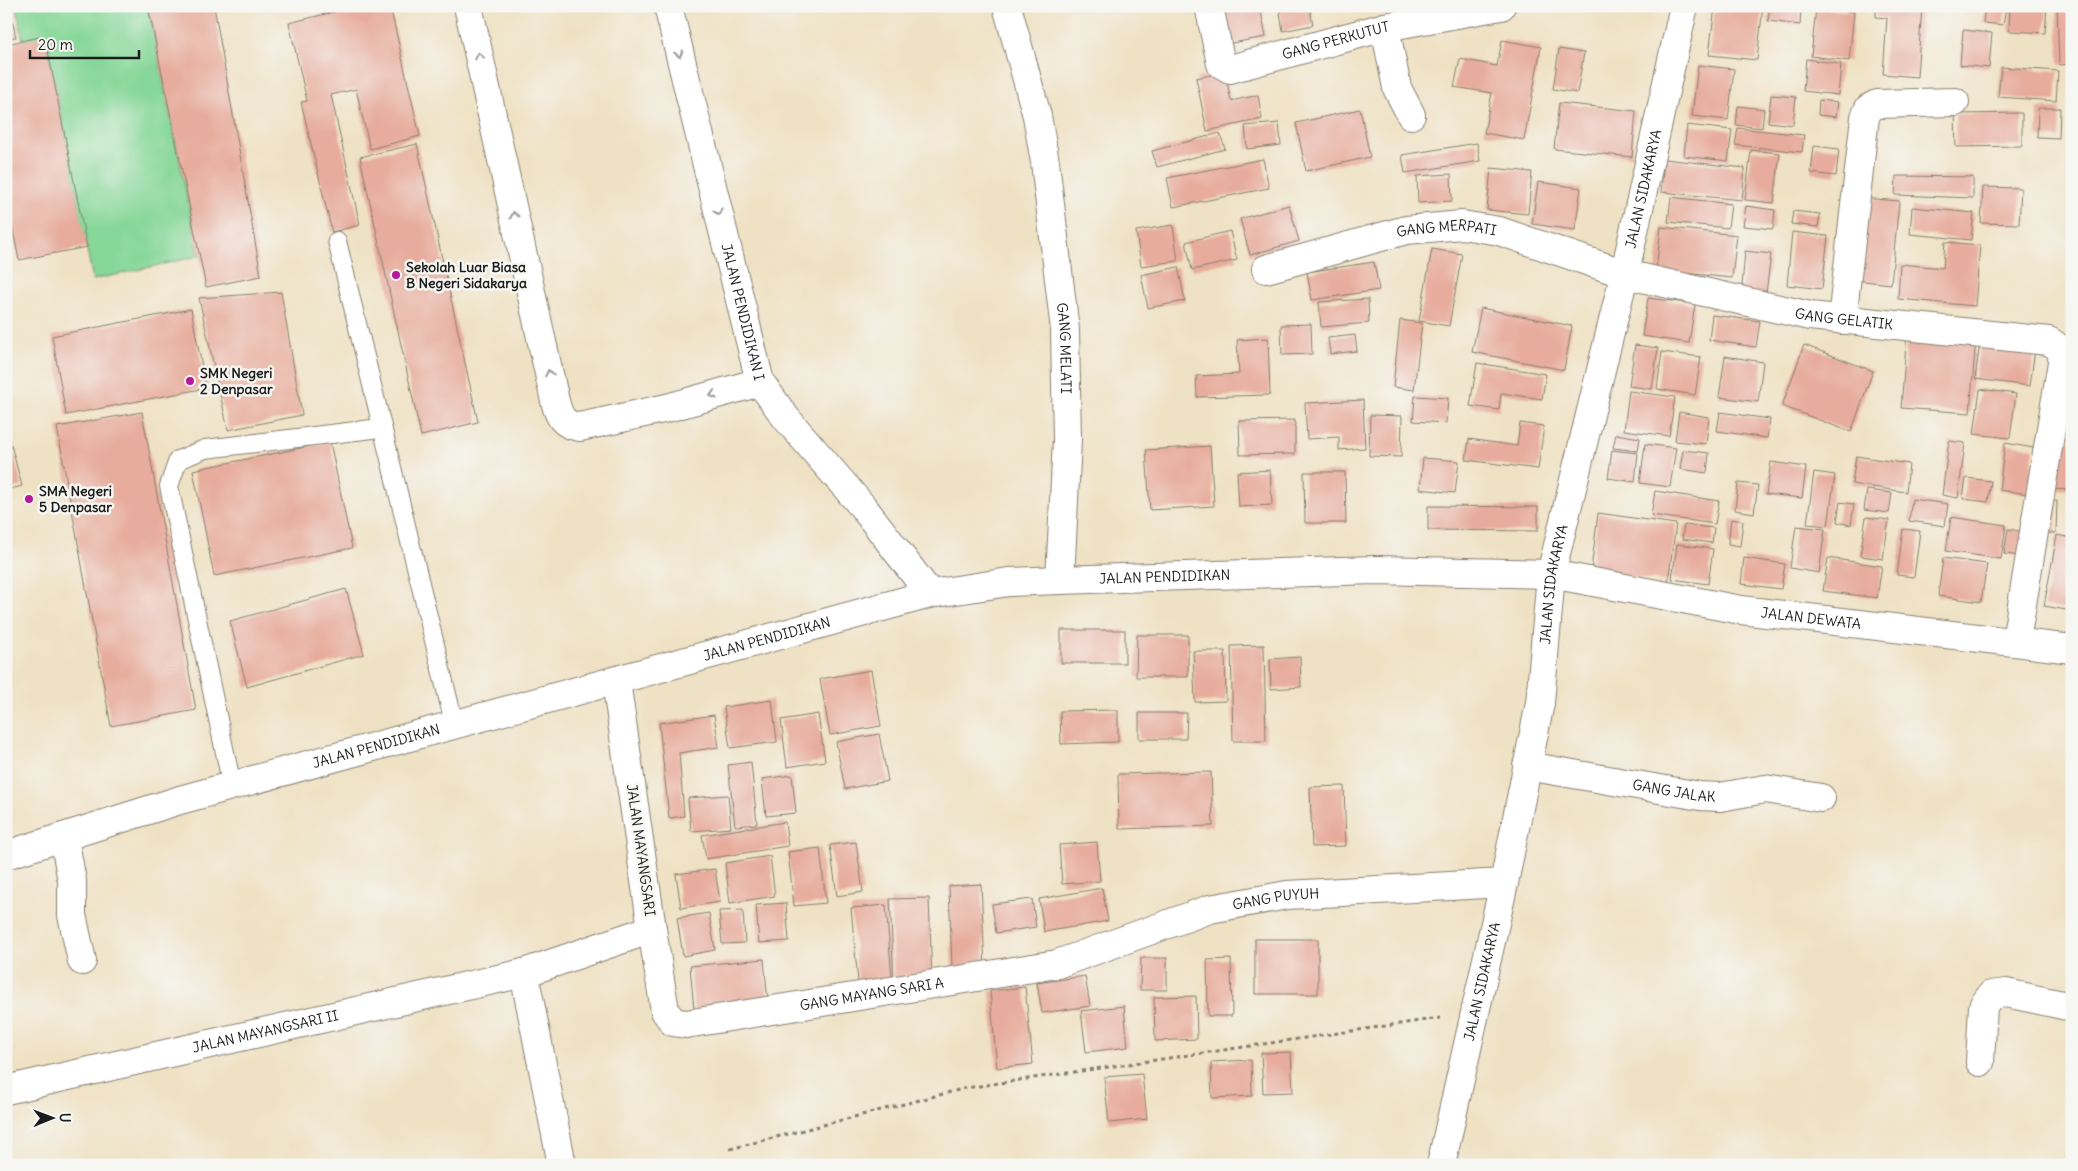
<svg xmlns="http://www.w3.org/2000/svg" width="2078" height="1171" viewBox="0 0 2078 1171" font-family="Delius,sans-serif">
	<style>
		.green { fill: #86d798; stroke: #517a5a }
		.building { fill: #e7ac9c }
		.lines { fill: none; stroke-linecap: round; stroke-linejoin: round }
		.service-casing { stroke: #867e70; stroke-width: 20 }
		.minor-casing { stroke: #867e70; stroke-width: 30 }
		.tertiary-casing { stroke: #867e70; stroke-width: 30 }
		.path { stroke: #867e70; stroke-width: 3; stroke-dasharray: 4 4; stroke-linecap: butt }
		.service { stroke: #fff; stroke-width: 18 }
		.minor { stroke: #fff; stroke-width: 28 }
		.tertiary { stroke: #fff; stroke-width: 28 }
		.oneway { stroke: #999 }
		.poi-dot { fill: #b5179e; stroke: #f6f6f2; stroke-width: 2 }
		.labels { text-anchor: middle; stroke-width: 5; stroke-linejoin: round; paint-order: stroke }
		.street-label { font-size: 14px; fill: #1c1c1c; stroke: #f6f6f2 }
		.poi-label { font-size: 14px; font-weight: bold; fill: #1c1c1c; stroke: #f6f6f2; text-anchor: start }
	</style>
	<rect width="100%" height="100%" fill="#f6f6f2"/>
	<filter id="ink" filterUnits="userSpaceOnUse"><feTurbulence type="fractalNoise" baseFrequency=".02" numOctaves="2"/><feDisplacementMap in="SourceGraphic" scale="10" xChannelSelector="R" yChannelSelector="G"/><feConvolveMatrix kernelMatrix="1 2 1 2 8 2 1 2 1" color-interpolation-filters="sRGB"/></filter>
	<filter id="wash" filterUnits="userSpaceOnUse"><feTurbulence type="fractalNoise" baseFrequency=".0096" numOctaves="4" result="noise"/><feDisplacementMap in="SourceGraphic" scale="20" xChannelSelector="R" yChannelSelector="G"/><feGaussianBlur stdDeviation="1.12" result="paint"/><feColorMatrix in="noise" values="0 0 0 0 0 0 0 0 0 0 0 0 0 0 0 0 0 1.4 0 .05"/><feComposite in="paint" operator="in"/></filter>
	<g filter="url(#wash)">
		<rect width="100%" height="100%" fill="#efe1c3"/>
		<polygon class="green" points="16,6 148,6 199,256 93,280 45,37 23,41"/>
		<g id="blocks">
			<g class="building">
				<polygon points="6,6 9,6 16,37 6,38"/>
				<polygon points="148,6 214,6 261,276 206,287"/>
				<polygon points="358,6 390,6 420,136 370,149 356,89 331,95 360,225 332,232 301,102 307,101 289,23"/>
				<polygon points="1219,6 1260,6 1266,37 1226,44"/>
				<polygon points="1279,6 1309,6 1313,25 1283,31"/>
				<polygon points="1715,6 1763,6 1757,60 1709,55"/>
				<polygon points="1770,6 1801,6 1800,25 1768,21"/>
				<polygon points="1876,6 1922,6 1917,77 1883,74 1887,18 1876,17"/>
				<polygon points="1985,6 2006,6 2003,25 1983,23"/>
				<polygon points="2010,6 2047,6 2045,33 2009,31"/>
				<polygon points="2057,6 2072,6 2072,64 2059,65"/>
				<polygon points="1816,8 1854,12 1849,61 1811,56"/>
				<polygon points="1963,30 1992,33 1989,68 1960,65"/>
				<polygon points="45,36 87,247 19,260 6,197 6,44"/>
				<polygon points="1502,40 1541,47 1524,140 1484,133 1492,93 1454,87 1460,59 1497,66"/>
				<polygon points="1559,49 1584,53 1577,93 1553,89"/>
				<polygon points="1806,59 1841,64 1838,95 1803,91"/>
				<polygon points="1698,65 1734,69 1728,120 1692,116"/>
				<polygon points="2001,67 2058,71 2056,101 1998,97"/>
				<polygon points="1225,72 1231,101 1258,95 1262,119 1207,131 1196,78"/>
				<polygon points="1771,95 1796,97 1793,125 1768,122"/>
				<polygon points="1819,100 1838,102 1836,117 1818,115"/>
				<polygon points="1559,103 1636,111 1632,157 1554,149"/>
				<polygon points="1738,106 1764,109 1762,128 1736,125"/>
				<polygon points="2038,108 2060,108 2059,138 2037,137"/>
				<polygon points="1360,109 1370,157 1306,171 1296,123"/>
				<polygon points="2022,113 2022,146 1956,147 1955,114"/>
				<polygon points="1279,123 1281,145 1247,149 1245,126"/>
				<polygon points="1687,125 1732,130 1728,161 1684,156"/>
				<polygon points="1738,128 1804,135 1802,152 1735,145"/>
				<polygon points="1220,133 1225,149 1157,167 1152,151"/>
				<polygon points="1477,143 1480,161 1405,173 1402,155"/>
				<polygon points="417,144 478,422 421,436 360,157"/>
				<polygon points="1814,146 1839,149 1836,176 1811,173"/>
				<polygon points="1751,150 1780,153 1774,203 1745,200"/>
				<polygon points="1263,159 1269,188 1173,207 1167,178"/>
				<polygon points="1664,159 1745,168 1742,200 1661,192"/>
				<polygon points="1491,168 1532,172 1528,214 1487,210"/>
				<polygon points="1451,174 1452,201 1418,203 1417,176"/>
				<polygon points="1896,176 1973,177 1973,198 1895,195"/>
				<polygon points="1538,182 1581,188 1575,230 1532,224"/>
				<polygon points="1983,187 2021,188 2019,224 1981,223"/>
				<polygon points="1671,197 1731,204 1728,228 1668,222"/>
				<polygon points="1862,198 1899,201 1891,284 1854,280"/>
				<polygon points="1289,205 1299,241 1250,255 1240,219"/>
				<polygon points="1746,206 1775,210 1773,229 1743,226"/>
				<polygon points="1912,207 1974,213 1971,240 1910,234"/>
				<polygon points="1793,211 1820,214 1818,227 1791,224"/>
				<polygon points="1173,225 1178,261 1141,266 1136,231"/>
				<polygon points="1661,227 1737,235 1732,278 1656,270"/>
				<polygon points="1230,231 1237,260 1192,270 1186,242"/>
				<polygon points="1792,232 1828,236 1822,289 1787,285"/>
				<polygon points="1945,242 1980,245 1975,306 1898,299 1900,264 1943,268"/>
				<polygon points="1432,249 1462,254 1449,326 1419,321"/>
				<polygon points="1745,251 1771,254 1765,301 1741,298"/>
				<polygon points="1374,262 1379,290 1312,300 1307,272"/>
				<polygon points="1178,267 1185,301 1148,308 1141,275"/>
				<polygon points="281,292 302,415 228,430 199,298"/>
				<polygon points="1648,298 1695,304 1689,343 1642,336"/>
				<polygon points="1368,299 1369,323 1321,327 1319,302"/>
				<polygon points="1481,308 1572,326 1564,370 1472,352"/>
				<polygon points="191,309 206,388 66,415 52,336"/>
				<polygon points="1712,315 1760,321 1756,347 1709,340"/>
				<polygon points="1400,320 1422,323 1414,390 1393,387"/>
				<polygon points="1311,324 1312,354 1282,355 1281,325"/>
				<polygon points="1907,332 1976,337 1970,413 1901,408"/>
				<polygon points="1355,335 1357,351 1330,354 1328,338"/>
				<polygon points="1268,338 1270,395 1197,397 1196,376 1239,374 1237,340"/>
				<polygon points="1980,342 2035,349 2030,386 1975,379"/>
				<polygon points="1635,345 1658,348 1652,389 1629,386"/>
				<polygon points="1804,345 1873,371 1851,432 1782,406"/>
				<polygon points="1662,352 1701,357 1695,395 1657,389"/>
				<polygon points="1725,356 1763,362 1758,402 1719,397"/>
				<polygon points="1477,363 1546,374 1542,399 1501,393 1499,410 1470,406"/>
				<polygon points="1980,389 2016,394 2010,438 1974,434"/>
				<polygon points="1629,391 1675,397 1669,436 1624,430"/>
				<polygon points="1415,396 1448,398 1446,423 1413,421"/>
				<polygon points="1363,400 1365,448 1339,450 1339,437 1307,439 1305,403"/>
				<polygon points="142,412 196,710 111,726 57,427"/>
				<polygon points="1679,412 1709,417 1706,444 1675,441"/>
				<polygon points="1720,412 1770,419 1767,438 1717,431"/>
				<polygon points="1370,415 1402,416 1401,457 1369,456"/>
				<polygon points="1295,420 1295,454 1240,455 1239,421"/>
				<polygon points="1520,423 1544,426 1538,469 1466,460 1469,439 1517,446"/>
				<polygon points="6,426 22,486 6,490"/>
				<polygon points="1616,434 1640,438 1638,451 1613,448"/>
				<polygon points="2052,440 2072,440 2072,490 2050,489"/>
				<polygon points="1949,441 1965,443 1958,498 1942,495"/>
				<polygon points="330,442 352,548 214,576 193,470"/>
				<polygon points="2005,443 2034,448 2028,494 1999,490"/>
				<polygon points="1645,444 1676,448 1670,487 1640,483"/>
				<polygon points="1210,446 1214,506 1150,510 1146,450"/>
				<polygon points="1612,450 1638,453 1635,482 1608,478"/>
				<polygon points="1683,450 1709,453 1707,473 1680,469"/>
				<polygon points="1856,456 1909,464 1906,492 1852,484"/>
				<polygon points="1423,458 1459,461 1455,493 1420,489"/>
				<polygon points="1771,462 1806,467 1802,498 1766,494"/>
				<polygon points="1270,470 1272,505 1239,507 1237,472"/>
				<polygon points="1304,472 1345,472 1346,523 1305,523"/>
				<polygon points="1814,472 1835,475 1828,526 1807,524"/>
				<polygon points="1966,478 1991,481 1988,502 1963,499"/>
				<polygon points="1738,483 1758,485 1754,513 1735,510"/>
				<polygon points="1867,490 1892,493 1889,513 1864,510"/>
				<polygon points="1655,491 1719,501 1715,524 1651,515"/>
				<polygon points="1912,499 1948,504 1945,526 1909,521"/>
				<polygon points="2042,501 2057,501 2056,533 2042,533"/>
				<polygon points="1840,502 1854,504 1851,525 1837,522"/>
				<polygon points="1428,506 1538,507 1538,531 1428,530"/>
				<polygon points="1598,513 1676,524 1668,582 1591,571"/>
				<polygon points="1866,517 1889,520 1883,559 1860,556"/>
				<polygon points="1951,517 2006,525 2001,559 1946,551"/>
				<polygon points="1731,519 1743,521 1740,546 1728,544"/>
				<polygon points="1684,525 1714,528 1712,543 1682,539"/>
				<polygon points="1796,526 1825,529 1819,573 1790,568"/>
				<polygon points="1903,529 1920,531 1914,577 1897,575"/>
				<polygon points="2008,529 2025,532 2021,556 2004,554"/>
				<polygon points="2057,535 2072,538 2072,611 2044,606"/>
				<polygon points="1677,544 1713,549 1708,584 1672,579"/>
				<polygon points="1744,558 1785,564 1781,589 1741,584"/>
				<polygon points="1828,558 1882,566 1877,598 1823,591"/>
				<polygon points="1943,558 1987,564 1981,602 1938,596"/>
				<polygon points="346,589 364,654 247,687 230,621"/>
				<rect x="1061" y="630" width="64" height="33"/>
				<polygon points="1137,635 1188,635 1188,677 1136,677"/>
				<polygon points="1264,645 1266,741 1233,741 1231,646"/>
				<polygon points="1193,651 1225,651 1226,701 1195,702"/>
				<polygon points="1300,657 1301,687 1271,689 1270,659"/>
				<polygon points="871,670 881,726 830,735 820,679"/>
				<polygon points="772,700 777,742 730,748 724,707"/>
				<polygon points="1118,710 1118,742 1061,744 1060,711"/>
				<polygon points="1139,713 1187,713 1186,739 1139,739"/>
				<polygon points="818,714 825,761 787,767 781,720"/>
				<polygon points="714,715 719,747 679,753 684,816 669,818 659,723"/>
				<polygon points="879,734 888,781 845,789 836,742"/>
				<polygon points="751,762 757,824 735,826 728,765"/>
				<polygon points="1211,772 1213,826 1119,829 1118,774"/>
				<polygon points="792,775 796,813 766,816 762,779"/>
				<polygon points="1344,786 1346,846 1312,847 1310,787"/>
				<polygon points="728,795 731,828 691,831 688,798"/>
				<polygon points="785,822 788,846 706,859 702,835"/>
				<polygon points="856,842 863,892 837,896 830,845"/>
				<polygon points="1097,842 1100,881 1062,884 1059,845"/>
				<polygon points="820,848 826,903 794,906 788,852"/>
				<polygon points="770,856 775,896 730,903 725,863"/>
				<polygon points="715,869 720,902 681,908 676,874"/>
				<polygon points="981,884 985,967 952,968 949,886"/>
				<polygon points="1102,888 1108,921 1044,932 1039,899"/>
				<polygon points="929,898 932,981 894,983 890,899"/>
				<polygon points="1032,899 1036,927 996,933 992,904"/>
				<polygon points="786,903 789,941 759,943 756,905"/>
				<polygon points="886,905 892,979 858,982 851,908"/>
				<polygon points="743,910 745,943 722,944 719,911"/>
				<polygon points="709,913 715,950 683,956 677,918"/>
				<rect x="1255" y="939" width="63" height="55"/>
				<polygon points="1141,958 1167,958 1167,990 1140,990"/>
				<polygon points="764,959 768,1003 694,1010 690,966"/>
				<polygon points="1231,959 1232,1016 1208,1016 1207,960"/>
				<polygon points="1085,976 1090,1006 1042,1013 1037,983"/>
				<polygon points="1025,987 1033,1064 997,1068 990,991"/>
				<polygon points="1196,996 1197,1039 1155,1041 1154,997"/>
				<polygon points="1124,1006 1128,1047 1086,1052 1081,1011"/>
				<polygon points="1291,1052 1293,1092 1263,1093 1261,1053"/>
				<polygon points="1251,1060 1252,1096 1212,1098 1211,1062"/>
				<polygon points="1142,1074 1147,1119 1109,1123 1104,1077"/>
			</g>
		</g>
	</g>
	<g filter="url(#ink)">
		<use href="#blocks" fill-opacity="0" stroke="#867e70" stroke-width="1"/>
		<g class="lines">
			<defs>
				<g id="service">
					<polyline points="337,241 454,723"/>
					<polyline points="232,786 169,486 178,460 205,449 381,428"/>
				</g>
				<g id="minor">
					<path d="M 468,6 L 555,401 C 559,417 563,425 580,427 L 667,408 L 760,382"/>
					<path id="s1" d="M 668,6 L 760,382 L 786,418 L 863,507 L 930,594"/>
					<path id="s2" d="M 1007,6 L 1037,116 L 1045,162 L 1065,330 L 1067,440 L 1060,580"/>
					<path id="s3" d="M 1209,6 L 1221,64 L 1230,69 L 1385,27 L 1501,6"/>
					<polyline points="1385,27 1397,88 1411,115"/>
					<path id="s4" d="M 1266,269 L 1406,230 L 1462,225 L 1499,231 L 1625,274 L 1810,316 L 2049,341 C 2059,347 2063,350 2062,362 L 2016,641"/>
					<polyline points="1842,320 1865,117 1869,108 1877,104 1955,102"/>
					<path id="s5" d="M 1527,766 L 1700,796 L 1720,797 L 1765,789 L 1821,798"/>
					<polyline points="64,837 72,881 72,915 82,961"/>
					<path id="s6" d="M 6,855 L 180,800 L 930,594 L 1009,582 L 1060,580 L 1375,570 L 1551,574"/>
					<path id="s7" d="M 652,929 L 665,1011 L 673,1022 L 686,1024 L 1057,964 L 1210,909 L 1287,895 L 1504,883"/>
					<polyline points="1980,1062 1983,1006 1991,995 2006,993 2072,1007"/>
					<path id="s8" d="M 6,1090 L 524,973"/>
					<polyline points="562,1165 524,973 652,929 616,681"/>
				</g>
				<g id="tertiary">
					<path id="s9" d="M 1551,574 L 1741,610 L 2072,649"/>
					<path id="s10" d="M 1441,1165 L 1504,883 L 1540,703 L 1551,574 L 1624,276 L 1684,6"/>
				</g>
			</defs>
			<use href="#service" class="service-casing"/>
			<use href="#minor" class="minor-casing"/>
			<use href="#tertiary" class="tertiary-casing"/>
			<polyline class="path" points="730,1149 966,1088 1440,1018"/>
			<use href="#service" class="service"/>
			<use href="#minor" class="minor"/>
			<use href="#tertiary" class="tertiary"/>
		</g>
		<defs><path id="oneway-chevron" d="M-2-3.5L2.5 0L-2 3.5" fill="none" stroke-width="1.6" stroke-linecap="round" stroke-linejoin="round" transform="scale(1.25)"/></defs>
		<g class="oneway">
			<use href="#oneway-chevron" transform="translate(679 54) rotate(76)"/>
			<use href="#oneway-chevron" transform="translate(479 56) rotate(-102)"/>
			<use href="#oneway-chevron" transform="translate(718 212) rotate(76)"/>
			<use href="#oneway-chevron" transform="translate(514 215) rotate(-102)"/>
			<use href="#oneway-chevron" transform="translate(549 373) rotate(-102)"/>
			<use href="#oneway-chevron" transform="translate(713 395) rotate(164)"/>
		</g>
	</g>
	<g class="poi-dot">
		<circle cx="396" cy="275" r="5"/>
		<circle cx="190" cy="381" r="5"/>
		<circle cx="29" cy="499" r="5"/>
	</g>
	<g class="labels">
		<g class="street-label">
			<text dy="5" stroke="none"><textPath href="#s3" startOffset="179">GANG PERKUTUT</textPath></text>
			<text dy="5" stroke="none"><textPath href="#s10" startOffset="998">JALAN SIDAKARYA</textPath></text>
			<text dy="5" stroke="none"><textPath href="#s4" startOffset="186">GANG MERPATI</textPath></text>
			<text dy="5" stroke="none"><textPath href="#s1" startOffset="315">JALAN PENDIDIKAN I</textPath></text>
			<text dy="5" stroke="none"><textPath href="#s4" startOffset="596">GANG GELATIK</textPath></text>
			<text dy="5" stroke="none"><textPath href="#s2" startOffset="348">GANG MELATI</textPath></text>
			<text dy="5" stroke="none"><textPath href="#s6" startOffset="1196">JALAN PENDIDIKAN</textPath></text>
			<text dy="5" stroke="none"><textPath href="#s10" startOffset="592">JALAN SIDAKARYA</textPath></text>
			<text dy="5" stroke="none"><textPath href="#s9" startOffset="264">JALAN DEWATA</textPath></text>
			<text dy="5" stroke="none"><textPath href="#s6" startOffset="791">JALAN PENDIDIKAN</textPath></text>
			<text dy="5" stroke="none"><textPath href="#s6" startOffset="386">JALAN PENDIDIKAN</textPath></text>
			<text dy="5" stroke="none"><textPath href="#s5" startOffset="149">GANG JALAK</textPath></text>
			<text transform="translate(641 850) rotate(82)" y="5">JALAN MAYANGSARI</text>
			<text dy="5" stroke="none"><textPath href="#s7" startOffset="715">GANG PUYUH</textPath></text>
			<text dy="5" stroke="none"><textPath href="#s10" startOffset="188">JALAN SIDAKARYA</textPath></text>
			<text dy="5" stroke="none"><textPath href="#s7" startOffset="298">GANG MAYANG SARI A</textPath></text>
			<text dy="5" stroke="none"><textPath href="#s8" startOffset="266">JALAN MAYANGSARI II</textPath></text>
		</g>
		<g class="poi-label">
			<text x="406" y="272">Sekolah Luar Biasa<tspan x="406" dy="16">B Negeri Sidakarya</tspan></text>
			<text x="200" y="378">SMK Negeri<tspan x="200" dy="16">2 Denpasar</tspan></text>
			<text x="39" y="496">SMA Negeri<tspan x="39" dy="16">5 Denpasar</tspan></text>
		</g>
	</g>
	<rect width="2078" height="1171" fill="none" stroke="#f6f6f2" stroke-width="25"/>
	<g transform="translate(52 1118) rotate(89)" stroke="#f6f6f2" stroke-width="4" paint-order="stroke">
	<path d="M0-4L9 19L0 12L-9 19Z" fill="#1c1c1c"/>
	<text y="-8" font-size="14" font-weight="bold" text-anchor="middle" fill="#1c1c1c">U</text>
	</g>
	<path d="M30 50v8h109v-8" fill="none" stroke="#1c1c1c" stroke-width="2.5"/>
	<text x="38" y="50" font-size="15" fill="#1c1c1c" stroke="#f6f6f2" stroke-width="4" paint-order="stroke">20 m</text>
</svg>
